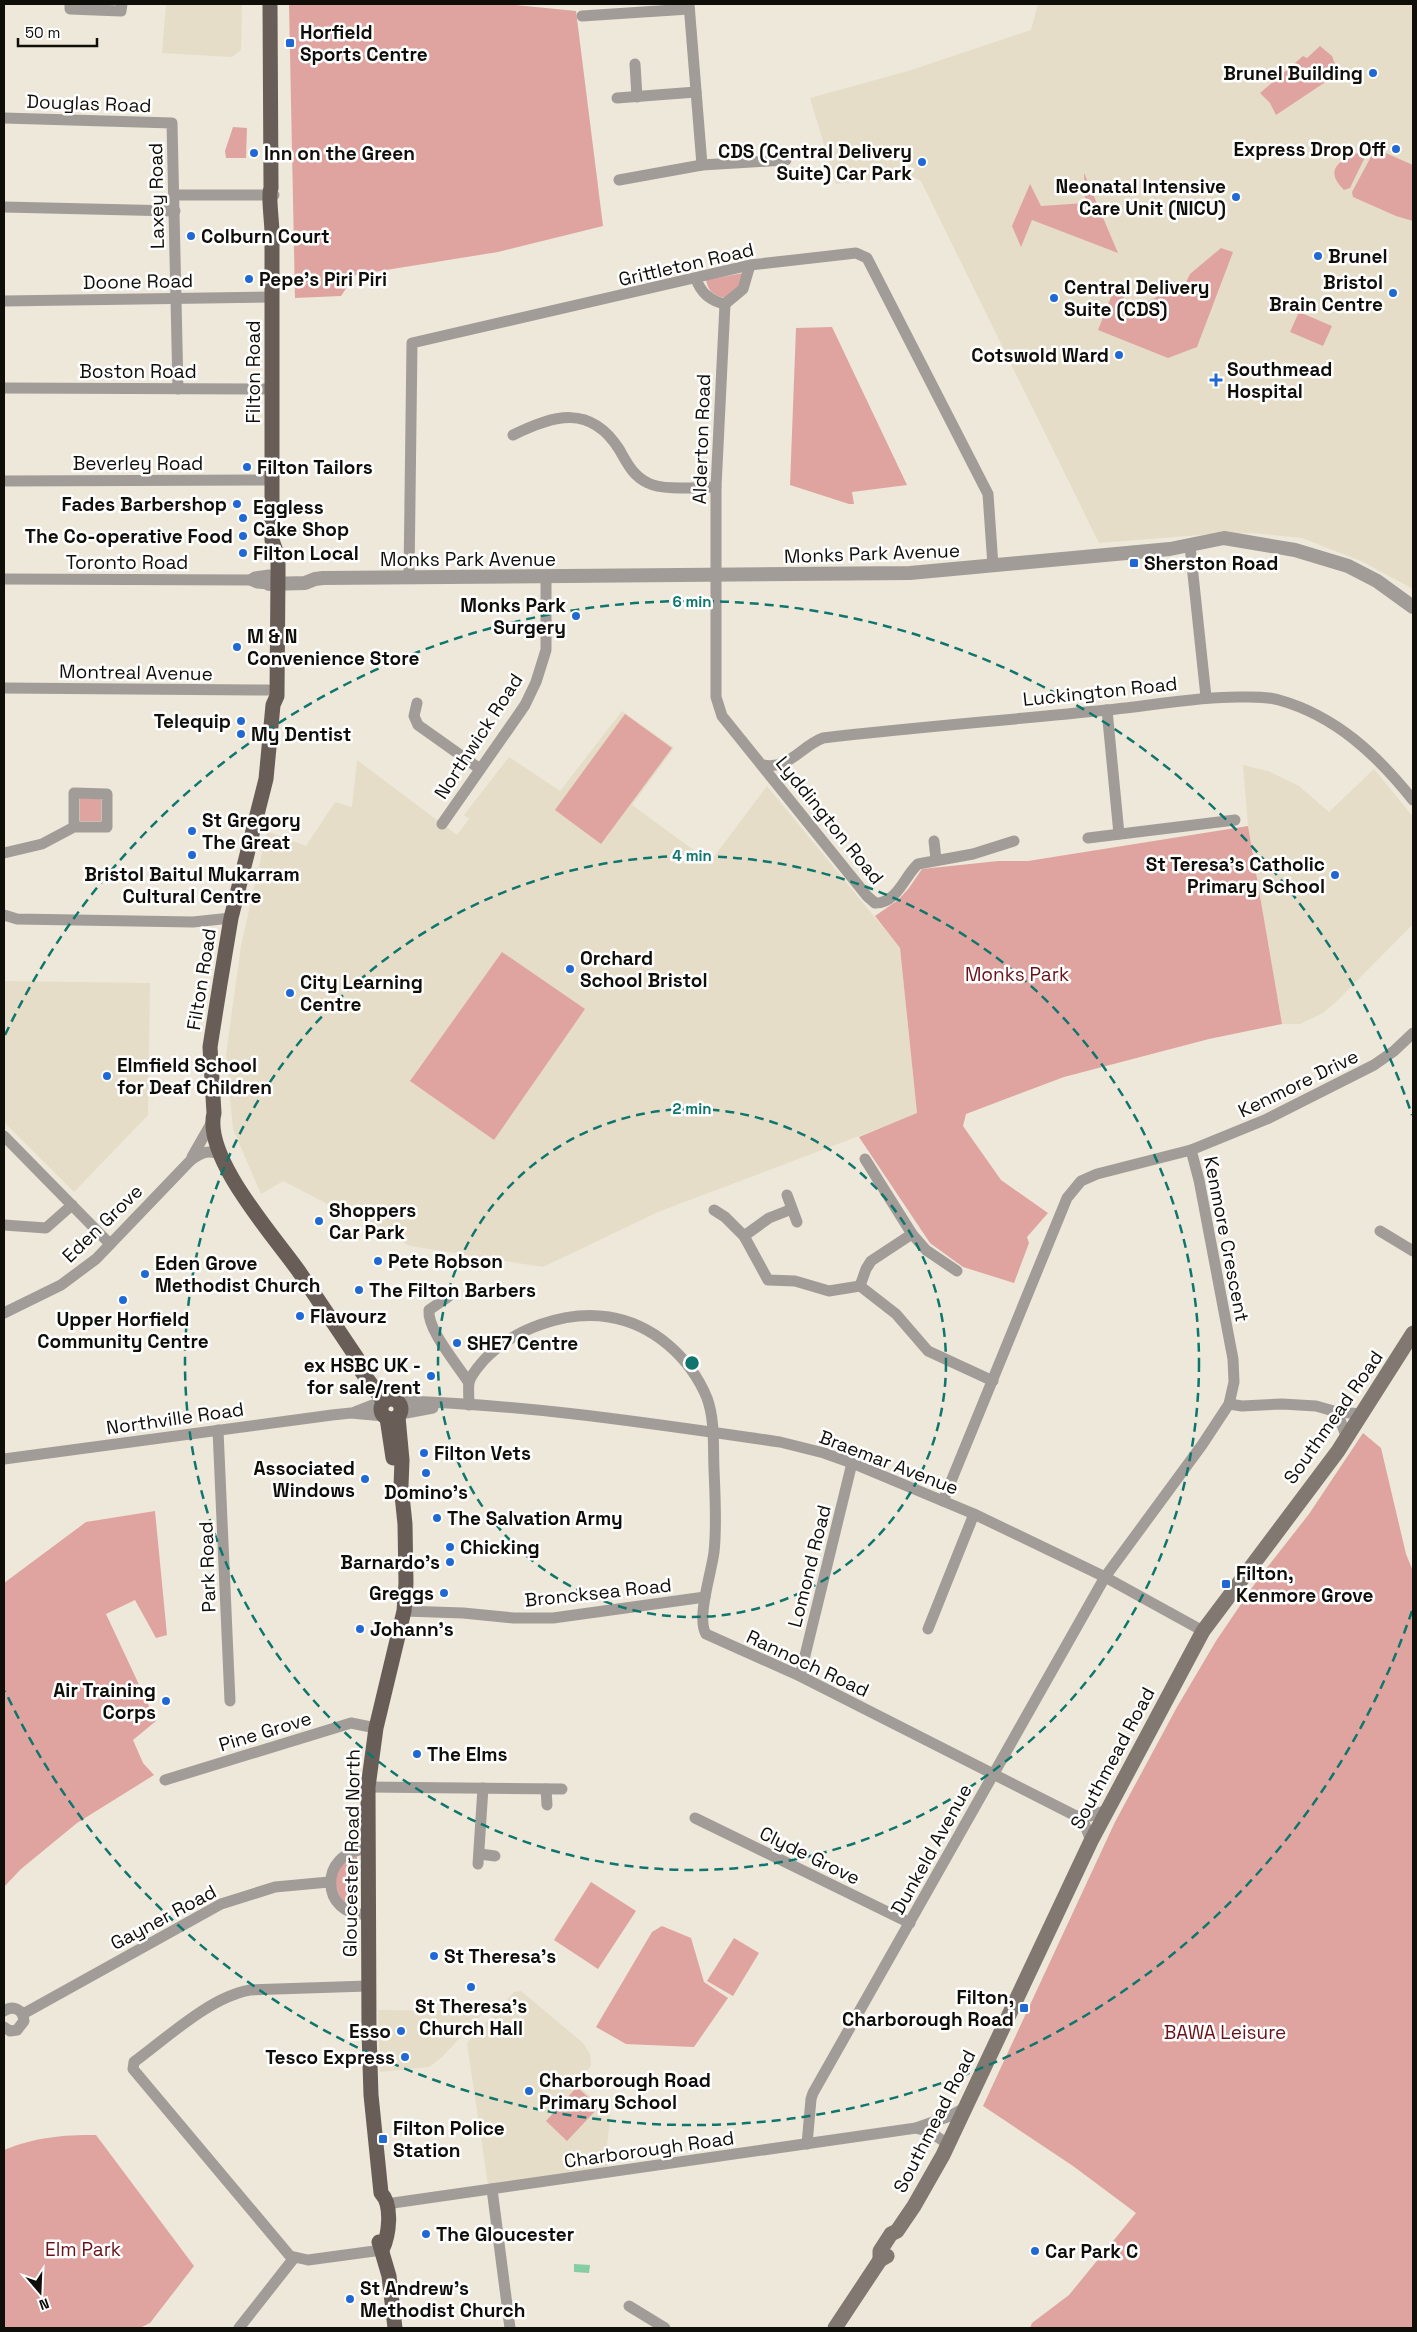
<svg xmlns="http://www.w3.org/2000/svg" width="1417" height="2332" viewBox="0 0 1417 2332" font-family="'Space Grotesk',sans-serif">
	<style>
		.built { fill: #e5ddc7 }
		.green { fill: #e0a4a0 }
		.water { fill: #87cda4 }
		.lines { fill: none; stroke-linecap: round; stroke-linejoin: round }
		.minor { stroke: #a29c98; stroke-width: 11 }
		.tertiary { stroke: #a29c98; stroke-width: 14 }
		.secondary { stroke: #817872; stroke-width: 15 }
		.primary { stroke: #695e57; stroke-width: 15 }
		.ring { fill: none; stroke: #0f766e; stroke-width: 2.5; stroke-dasharray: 9 6 }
		.poi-dot { fill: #2069d5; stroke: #fff; stroke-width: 2 }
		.labels { text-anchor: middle; stroke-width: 5; stroke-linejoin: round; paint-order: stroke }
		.poi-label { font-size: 19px; font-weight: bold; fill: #100e09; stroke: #fff; text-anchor: start }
		.street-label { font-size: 19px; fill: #100e09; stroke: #fff }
		.park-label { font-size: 19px; fill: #6a1118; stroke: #fff }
		.centre { fill: #0f766e; stroke: #fff; stroke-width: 2.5 }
		.ring-label { font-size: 15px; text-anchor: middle; font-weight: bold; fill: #0f766e; stroke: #fff; stroke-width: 5; stroke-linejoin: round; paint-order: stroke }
	</style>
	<rect width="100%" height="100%" fill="#ede8d9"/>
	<g class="built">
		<polygon points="166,4 242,4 241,50 232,57 162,53"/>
		<polygon points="1038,4 1413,4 1413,589 1361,561 1302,538 1252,533 1212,534 1099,543 921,181 899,170 898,176 836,184 810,98 908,71 1031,30"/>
		<polygon points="622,711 674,748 632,805 710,862 767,786 900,948 917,1114 658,1212 543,1267 410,1246 283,1181 261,1194 233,1129 226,1055 241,946 267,831 306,846 335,802 352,807 357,760 457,835 469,819 464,815 509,757 560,791"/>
		<polygon points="1243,765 1268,771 1299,786 1329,812 1374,769 1413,817 1413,924 1338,1000 1323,1013 1300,1024 1282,1024 1248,826"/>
		<polygon points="4,981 150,983 148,1115 74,1192 4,1122"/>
		<polygon points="521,1991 583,2043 590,2054 591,2066 576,2083 601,2106 611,2110 607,2146 608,2169 488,2185 467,2043 514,1992"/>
		<polygon points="378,2010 485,2011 441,2058 429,2067 380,2072"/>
	</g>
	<g class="green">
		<polygon points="289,4 505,4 576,11 603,226 498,252 355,275 341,296 295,298"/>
		<polygon points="1320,46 1332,56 1337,70 1323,79 1324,83 1276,115 1270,103 1260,93 1303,56 1307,58"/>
		<polygon points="233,127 247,128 246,158 226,158 225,151"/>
		<path d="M 1364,150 L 1367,153 L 1350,188 L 1344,190 C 1321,167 1344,159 1364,150 Z"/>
		<polygon points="1379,150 1413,165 1413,221 1396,216 1353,197 1352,192 1373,153"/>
		<polygon points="1084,173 1118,253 1032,220 1021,247 1012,226 1030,184 1041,206 1085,203"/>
		<polygon points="1221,248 1233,252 1197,347 1168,358 1098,330 1115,287 1118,291 1121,291 1129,310 1185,284 1190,274"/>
		<path d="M 743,273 C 744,286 734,292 725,298 C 714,296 708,291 706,280 Z"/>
		<polygon points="1299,312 1332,326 1323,346 1290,332"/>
		<polygon points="832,327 907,485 852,492 854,504 849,504 790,485 796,328"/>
		<polygon points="625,714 672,748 601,844 555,810"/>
		<polygon points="80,798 101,799 101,821 80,821"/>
		<polygon points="1248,826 1282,1024 1209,1039 1064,1077 966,1114 963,1126 1001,1180 1048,1213 1027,1237 1029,1243 1014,1283 963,1267 930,1243 859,1137 917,1113 900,948 875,916 898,900 909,888 922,869 998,861 1028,861"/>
		<polygon points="502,952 585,1009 494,1140 410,1081"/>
		<polygon points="1363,1433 1381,1448 1406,1554 1413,1571 1413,2328 1030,2328 1032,2323 1069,2295 1136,2213 1073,2166 983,2106 1115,1822 1177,1707 1216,1641 1258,1579 1309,1514"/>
		<polygon points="155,1511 167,1635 156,1638 135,1600 106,1614 156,1721 133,1740 143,1763 154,1775 77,1823 21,1869 4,1887 4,1583 86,1522"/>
		<polygon points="357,1855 357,1909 341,1901 335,1883 338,1867"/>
		<polygon points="591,1882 636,1911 598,1969 554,1940"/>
		<polygon points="662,1926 691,1938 704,1982 728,1998 694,2047 626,2044 596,2027 652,1932"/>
		<polygon points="734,1938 759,1953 733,1996 707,1981"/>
		<polygon points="577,2087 599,2107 567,2141 546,2121"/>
		<path d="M 96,2135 L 194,2266 L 150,2323 L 140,2328 L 4,2328 L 4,2150 C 36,2137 62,2135 96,2135 Z"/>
	</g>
	<polygon class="water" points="574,2264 590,2265 589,2273 574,2272"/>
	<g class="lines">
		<g class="minor">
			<polyline points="70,4 70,9 121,11 122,4"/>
			<polyline points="689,4 702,165"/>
			<polyline points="582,16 689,9"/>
			<polyline points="635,64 637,97"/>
			<polyline points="617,98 696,92"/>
			<polyline points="4,118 172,123 178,389"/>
			<polyline points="619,180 702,165 786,160"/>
			<polyline points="174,195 274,195"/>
			<polyline points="4,207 175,211"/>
			<path d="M 696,279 C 701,293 710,301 725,304 L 743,289 L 750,265"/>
			<polyline points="4,301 272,297"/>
			<path d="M 725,304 L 716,487 L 716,697 L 722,716 L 867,896 L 875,903 C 897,904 905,875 918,864 L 973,854 L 1014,841"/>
			<polyline points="4,388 273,389"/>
			<path d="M 513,435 C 554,415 590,404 619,449 C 627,463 633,476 648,483 C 663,491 698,487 716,487"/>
			<polyline points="4,481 273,480"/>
			<polyline points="1190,546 1206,697"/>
			<polyline points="409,577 412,343 750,265 856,253 867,258 988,494 993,566"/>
			<polyline points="4,579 250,580 257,583 269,584"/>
			<polyline points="250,580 255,577 269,575"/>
			<polyline points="4,688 268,690"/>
			<polyline points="417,703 414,716 418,725 480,769"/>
			<polyline points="1107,710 1119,834"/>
			<path d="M 763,765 C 789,770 801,746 823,738 C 917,727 1012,720 1106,710 C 1150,706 1193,697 1238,697 C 1251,697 1266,696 1279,700 C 1336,716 1377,755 1413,800"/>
			<polyline points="442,824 507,731 525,705 536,682 546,650 546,577"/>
			<polyline points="1088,838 1235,820"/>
			<polyline points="934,841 936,859"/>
			<polyline points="4,853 42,844 74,827 107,827 107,794 74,793 74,827"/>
			<polyline points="4,915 17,919 193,922 231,918"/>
			<polyline points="4,1136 110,1244"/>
			<polyline points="192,1157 212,1122"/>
			<polyline points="865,1159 912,1234 926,1250 957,1271"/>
			<polyline points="787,1195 797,1222"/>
			<polyline points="714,1210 725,1217 744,1236 768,1280 795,1281 829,1291 860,1286 896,1314 928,1351 993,1381"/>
			<polyline points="4,1225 46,1228 72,1205"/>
			<polyline points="1380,1231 1413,1251"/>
			<polyline points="744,1236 769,1218 792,1209"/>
			<polyline points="860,1286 866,1269 871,1261 912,1234"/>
			<path d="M 448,1297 L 429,1310 C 427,1330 458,1365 469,1383"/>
			<path d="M 4,1313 L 61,1285 L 96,1259 L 190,1161 C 201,1152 207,1150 221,1154"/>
			<path d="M 398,1401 C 526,1404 654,1424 780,1442 L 824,1453 L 852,1463 L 974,1514 L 1105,1577 L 1203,1631"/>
			<polyline points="1229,1404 1242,1406 1282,1404 1316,1406 1337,1412 1363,1414"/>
			<path d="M 469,1405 C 469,1398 468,1389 469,1382 C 472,1373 478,1367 484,1360 C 513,1329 566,1310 609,1317 C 653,1324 690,1357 707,1398 C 715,1420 713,1445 714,1469 C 715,1497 717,1525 714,1552 C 712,1571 696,1618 706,1634 L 800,1676 L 1076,1816 L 1085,1825 L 1091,1841"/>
			<polyline points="355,1412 373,1405 382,1405"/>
			<polyline points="1337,1412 1347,1438"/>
			<polyline points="401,1414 433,1408"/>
			<polyline points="218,1430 230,1701"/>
			<polyline points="4,1459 332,1415 351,1413 384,1416"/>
			<polyline points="943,1501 1067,1198 1081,1181 1097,1174 1191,1150 1267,1119 1374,1065 1394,1051 1413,1033"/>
			<polyline points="404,1611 463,1613 514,1618 553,1618 705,1597"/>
			<polyline points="928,1629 974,1514"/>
			<polyline points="800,1676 852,1463"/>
			<polyline points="165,1780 351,1723 376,1728"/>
			<polyline points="368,1787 562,1789"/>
			<polyline points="546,1789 547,1805"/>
			<polyline points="1076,1816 1090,1816 1107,1810"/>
			<polyline points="695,1818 910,1923"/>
			<polyline points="480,1854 495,1856"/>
			<polyline points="478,1864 483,1788"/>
			<path d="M 367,1914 C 321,1918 316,1851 368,1849"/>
			<path d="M 368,1986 L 250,1990 C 210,1997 168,2037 134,2062 L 133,2069 L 290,2256 L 308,2260 L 382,2250"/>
			<path d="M 4,2011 C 13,2005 23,2009 24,2021 L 17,2030 L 10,2031 L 4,2027"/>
			<polyline points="23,2014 221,1904 275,1887 329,1882"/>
			<polyline points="916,2128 930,2132 948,2144"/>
			<polyline points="807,2144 811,2099 813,2093 1105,1577 1202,1445 1229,1404 1234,1382 1233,1359 1199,1180 1191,1150"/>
			<polyline points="492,2189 510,2328"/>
			<polyline points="386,2204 916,2128 950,2116 966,2107"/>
			<polyline points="629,2306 665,2328"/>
			<polyline points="239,2328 294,2258"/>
		</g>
		<polyline class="tertiary" points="269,584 305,583 315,579 323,578 910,573 1170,549 1224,538 1295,550 1348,566 1377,581 1413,607"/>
		<g class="secondary">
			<polyline points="880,2260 880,2251 891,2234 897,2231 914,2206 943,2155 1091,1841 1203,1631 1338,1451 1413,1333"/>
			<polyline points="835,2328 880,2260 887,2256"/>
		</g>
		<g class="primary">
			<path d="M 270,4 L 271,188 C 268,194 272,223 272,233 L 272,540 L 278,557 L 278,575 L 277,696 L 273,705 L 266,779 L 231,918 L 220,984 L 210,1047 L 214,1113 C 203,1158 275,1237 300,1273 C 319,1301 338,1330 357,1358 L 362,1372 L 384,1402"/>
			<circle cx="391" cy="1409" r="10"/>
			<polyline points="387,1418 393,1458"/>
			<polyline points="379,2242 389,2276 395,2328"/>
			<path d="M 382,2250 C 389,2236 393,2205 381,2193 L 371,2095 L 369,2032 L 368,1787 L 376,1728 L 404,1611 L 406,1583 L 405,1524 L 401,1486 L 402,1460 L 398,1417"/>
		</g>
	</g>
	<g class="ring">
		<circle cx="692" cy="1363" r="254"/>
		<circle cx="692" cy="1363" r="507"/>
		<path d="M1412 1611A761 761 0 0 1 5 1691M5 1035A761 761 0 0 1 1412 1115"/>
	</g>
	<g class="poi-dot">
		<rect x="285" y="38" width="10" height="10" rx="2.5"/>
		<circle cx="1373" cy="73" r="5"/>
		<circle cx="1396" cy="149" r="5"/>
		<circle cx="254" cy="153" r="5"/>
		<circle cx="922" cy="162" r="5"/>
		<circle cx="1236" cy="197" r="5"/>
		<circle cx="191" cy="236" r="5"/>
		<circle cx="1318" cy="256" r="5"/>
		<circle cx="249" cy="279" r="5"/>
		<circle cx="1393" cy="293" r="5"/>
		<circle cx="1054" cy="298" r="5"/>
		<circle cx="1119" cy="355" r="5"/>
		<path d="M1213.5 372.5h5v5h5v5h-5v5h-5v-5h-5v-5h5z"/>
		<circle cx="247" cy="467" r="5"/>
		<circle cx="237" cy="504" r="5"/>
		<circle cx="243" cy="518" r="5"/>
		<circle cx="243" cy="536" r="5"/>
		<circle cx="243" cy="553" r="5"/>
		<rect x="1129" y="558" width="10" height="10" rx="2.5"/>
		<circle cx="576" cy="616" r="5"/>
		<circle cx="237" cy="647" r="5"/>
		<circle cx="241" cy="721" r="5"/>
		<circle cx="241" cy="734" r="5"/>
		<circle cx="192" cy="831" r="5"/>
		<circle cx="192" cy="855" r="5"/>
		<circle cx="1335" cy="875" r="5"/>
		<circle cx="570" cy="969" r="5"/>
		<circle cx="290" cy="993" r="5"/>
		<circle cx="107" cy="1076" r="5"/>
		<circle cx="319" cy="1221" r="5"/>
		<circle cx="378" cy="1261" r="5"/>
		<circle cx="145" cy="1274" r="5"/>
		<circle cx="359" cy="1290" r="5"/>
		<circle cx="123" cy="1300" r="5"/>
		<circle cx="300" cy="1316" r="5"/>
		<circle cx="457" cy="1343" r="5"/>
		<circle cx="431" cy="1376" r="5"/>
		<circle cx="424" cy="1453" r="5"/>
		<circle cx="426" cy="1473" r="5"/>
		<circle cx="365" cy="1479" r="5"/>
		<circle cx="437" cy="1518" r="5"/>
		<circle cx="450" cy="1547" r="5"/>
		<circle cx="450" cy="1562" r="5"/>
		<rect x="1221" y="1579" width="10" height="10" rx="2.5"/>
		<circle cx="444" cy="1593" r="5"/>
		<circle cx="360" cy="1629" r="5"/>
		<circle cx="166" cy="1701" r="5"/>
		<circle cx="417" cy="1754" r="5"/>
		<circle cx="434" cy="1956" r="5"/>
		<circle cx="471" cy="1987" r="5"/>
		<rect x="1019" y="2003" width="10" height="10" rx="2.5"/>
		<circle cx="401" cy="2031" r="5"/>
		<circle cx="405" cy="2057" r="5"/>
		<circle cx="529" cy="2091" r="5"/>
		<rect x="378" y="2134" width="10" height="10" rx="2.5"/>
		<circle cx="426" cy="2234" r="5"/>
		<circle cx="1035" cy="2251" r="5"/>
		<circle cx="350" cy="2299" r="5"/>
	</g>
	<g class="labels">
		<g class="poi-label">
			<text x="300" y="39">Horfield<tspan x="300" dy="22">Sports Centre</tspan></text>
			<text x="1363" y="80" text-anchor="end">Brunel Building</text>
			<text x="1386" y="156" text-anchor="end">Express Drop Off</text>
			<text x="912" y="158" text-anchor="end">CDS (Central Delivery<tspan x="912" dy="22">Suite) Car Park</tspan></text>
			<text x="264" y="160">Inn on the Green</text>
			<text x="1226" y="193" text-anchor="end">Neonatal Intensive<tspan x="1226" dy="22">Care Unit (NICU)</tspan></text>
			<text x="201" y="243">Colburn Court</text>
			<text x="1328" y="263">Brunel</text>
			<text x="259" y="286">Pepe's Piri Piri</text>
			<text x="1383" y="289" text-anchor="end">Bristol<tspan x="1383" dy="22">Brain Centre</tspan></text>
			<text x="1064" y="294">Central Delivery<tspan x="1064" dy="22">Suite (CDS)</tspan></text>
			<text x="1109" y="362" text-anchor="end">Cotswold Ward</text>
			<text x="1227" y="376">Southmead<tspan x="1227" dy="22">Hospital</tspan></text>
			<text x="257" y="474">Filton Tailors</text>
			<text x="227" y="511" text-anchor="end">Fades Barbershop</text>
			<text x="253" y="514">Eggless<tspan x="253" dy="22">Cake Shop</tspan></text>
			<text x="233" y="543" text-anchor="end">The Co-operative Food</text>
			<text x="253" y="560">Filton Local</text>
			<text x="1144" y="570">Sherston Road</text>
			<text x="566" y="612" text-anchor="end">Monks Park<tspan x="566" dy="22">Surgery</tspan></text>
			<text x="247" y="643">M &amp; N<tspan x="247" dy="22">Convenience Store</tspan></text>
			<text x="231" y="728" text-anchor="end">Telequip</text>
			<text x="251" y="741">My Dentist</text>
			<text x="202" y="827">St Gregory<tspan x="202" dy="22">The Great</tspan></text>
			<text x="1325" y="871" text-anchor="end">St Teresa's Catholic<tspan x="1325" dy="22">Primary School</tspan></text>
			<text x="192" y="881" text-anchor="middle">Bristol Baitul Mukarram<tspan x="192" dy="22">Cultural Centre</tspan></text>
			<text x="580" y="965">Orchard<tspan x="580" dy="22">School Bristol</tspan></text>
			<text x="300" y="989">City Learning<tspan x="300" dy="22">Centre</tspan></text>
			<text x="117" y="1072">Elmfield School<tspan x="117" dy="22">for Deaf Children</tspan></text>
			<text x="329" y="1217">Shoppers<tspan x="329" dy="22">Car Park</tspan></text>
			<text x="388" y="1268">Pete Robson</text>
			<text x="155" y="1270">Eden Grove<tspan x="155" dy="22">Methodist Church</tspan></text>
			<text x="369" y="1297">The Filton Barbers</text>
			<text x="310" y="1323">Flavourz</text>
			<text x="123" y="1326" text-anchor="middle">Upper Horfield<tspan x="123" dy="22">Community Centre</tspan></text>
			<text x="467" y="1350">SHE7 Centre</text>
			<text x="421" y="1372" text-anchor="end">ex HSBC UK -<tspan x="421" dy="22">for sale/rent</tspan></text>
			<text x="434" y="1460">Filton Vets</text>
			<text x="355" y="1475" text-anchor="end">Associated<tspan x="355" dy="22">Windows</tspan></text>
			<text x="426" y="1499" text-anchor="middle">Domino's</text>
			<text x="447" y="1525">The Salvation Army</text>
			<text x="460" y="1554">Chicking</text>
			<text x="440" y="1569" text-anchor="end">Barnardo's</text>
			<text x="1236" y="1580">Filton,<tspan x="1236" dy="22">Kenmore Grove</tspan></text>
			<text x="434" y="1600" text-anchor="end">Greggs</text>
			<text x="370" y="1636">Johann's</text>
			<text x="156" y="1697" text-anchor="end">Air Training<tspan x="156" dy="22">Corps</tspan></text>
			<text x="427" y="1761">The Elms</text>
			<text x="444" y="1963">St Theresa's</text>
			<text x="1014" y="2004" text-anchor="end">Filton,<tspan x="1014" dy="22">Charborough Road</tspan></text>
			<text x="471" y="2013" text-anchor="middle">St Theresa's<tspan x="471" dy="22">Church Hall</tspan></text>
			<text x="391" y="2038" text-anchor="end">Esso</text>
			<text x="395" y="2064" text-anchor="end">Tesco Express</text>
			<text x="539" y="2087">Charborough Road<tspan x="539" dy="22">Primary School</tspan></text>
			<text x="393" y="2135">Filton Police<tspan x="393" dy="22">Station</tspan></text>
			<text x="436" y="2241">The Gloucester</text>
			<text x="1045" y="2258">Car Park C</text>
			<text x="360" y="2295">St Andrew's<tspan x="360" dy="22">Methodist Church</tspan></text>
		</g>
		<g class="street-label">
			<text transform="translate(89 103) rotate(2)" y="7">Douglas Road</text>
			<text transform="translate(156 196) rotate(-91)" y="7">Laxey Road</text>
			<text transform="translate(686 264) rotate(-13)" y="7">Grittleton Road</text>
			<text transform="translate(138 281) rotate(-1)" y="7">Doone Road</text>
			<text x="138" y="378">Boston Road</text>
			<text transform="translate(253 372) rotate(-90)" y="7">Filton Road</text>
			<text transform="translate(701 439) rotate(-88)" y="7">Alderton Road</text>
			<text x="138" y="470">Beverley Road</text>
			<text transform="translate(872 553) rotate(-2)" y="7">Monks Park Avenue</text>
			<text x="468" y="566">Monks Park Avenue</text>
			<text x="127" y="569">Toronto Road</text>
			<text transform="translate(136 672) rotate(1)" y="7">Montreal Avenue</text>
			<text transform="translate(1100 691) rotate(-6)" y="7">Luckington Road</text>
			<text transform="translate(478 736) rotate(-57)" y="7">Northwick Road</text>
			<text transform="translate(830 820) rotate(51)" y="7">Lyddington Road</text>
			<text transform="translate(201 979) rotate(-81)" y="7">Filton Road</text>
			<text transform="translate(1298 1083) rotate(-26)" y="7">Kenmore Drive</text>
			<text transform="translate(102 1223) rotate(-44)" y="7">Eden Grove</text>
			<text transform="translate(1227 1239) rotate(79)" y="7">Kenmore Crescent</text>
			<text transform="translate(1333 1417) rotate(-55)" y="7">Southmead Road</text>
			<text transform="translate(175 1418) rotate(-8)" y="7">Northville Road</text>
			<text transform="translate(889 1462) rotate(21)" y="7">Braemar Avenue</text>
			<text transform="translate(809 1566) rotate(-76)" y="7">Lomond Road</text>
			<text transform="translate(207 1567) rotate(-92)" y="7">Park Road</text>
			<text transform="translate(598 1592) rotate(-6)" y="7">Broncksea Road</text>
			<text transform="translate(808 1663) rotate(25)" y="7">Rannoch Road</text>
			<text transform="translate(265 1731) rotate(-17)" y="7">Pine Grove</text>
			<text transform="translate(1112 1758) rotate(-62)" y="7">Southmead Road</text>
			<text transform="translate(931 1849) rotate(-61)" y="7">Dunkeld Avenue</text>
			<text transform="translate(351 1853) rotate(-89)" y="7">Gloucester Road North</text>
			<text transform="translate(810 1855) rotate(26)" y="7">Clyde Grove</text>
			<text transform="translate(163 1917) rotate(-28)" y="7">Gayner Road</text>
			<text transform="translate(934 2121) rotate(-63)" y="7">Southmead Road</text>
			<text transform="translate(649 2149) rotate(-8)" y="7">Charborough Road</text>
		</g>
		<g class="park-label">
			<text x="1017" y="981">Monks Park</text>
			<text x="1225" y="2039">BAWA Leisure</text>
			<text x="83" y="2256">Elm Park</text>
		</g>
	</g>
	<circle cx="692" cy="1363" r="8" class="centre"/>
	<g class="ring-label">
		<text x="692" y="607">6 min</text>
		<text x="692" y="861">4 min</text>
		<text x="692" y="1114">2 min</text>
	</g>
	<rect width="1417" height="2332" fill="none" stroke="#100e09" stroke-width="10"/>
	<g transform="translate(40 2292) rotate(161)" stroke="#ffffff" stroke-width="4" paint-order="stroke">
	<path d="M0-4L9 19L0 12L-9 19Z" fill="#100e09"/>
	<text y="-8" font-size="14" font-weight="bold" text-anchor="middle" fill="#100e09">N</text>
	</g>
	<path d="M18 38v8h79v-8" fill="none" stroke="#100e09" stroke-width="2.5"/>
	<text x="25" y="38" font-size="15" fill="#100e09" stroke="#ffffff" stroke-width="4" paint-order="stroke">50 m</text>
</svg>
